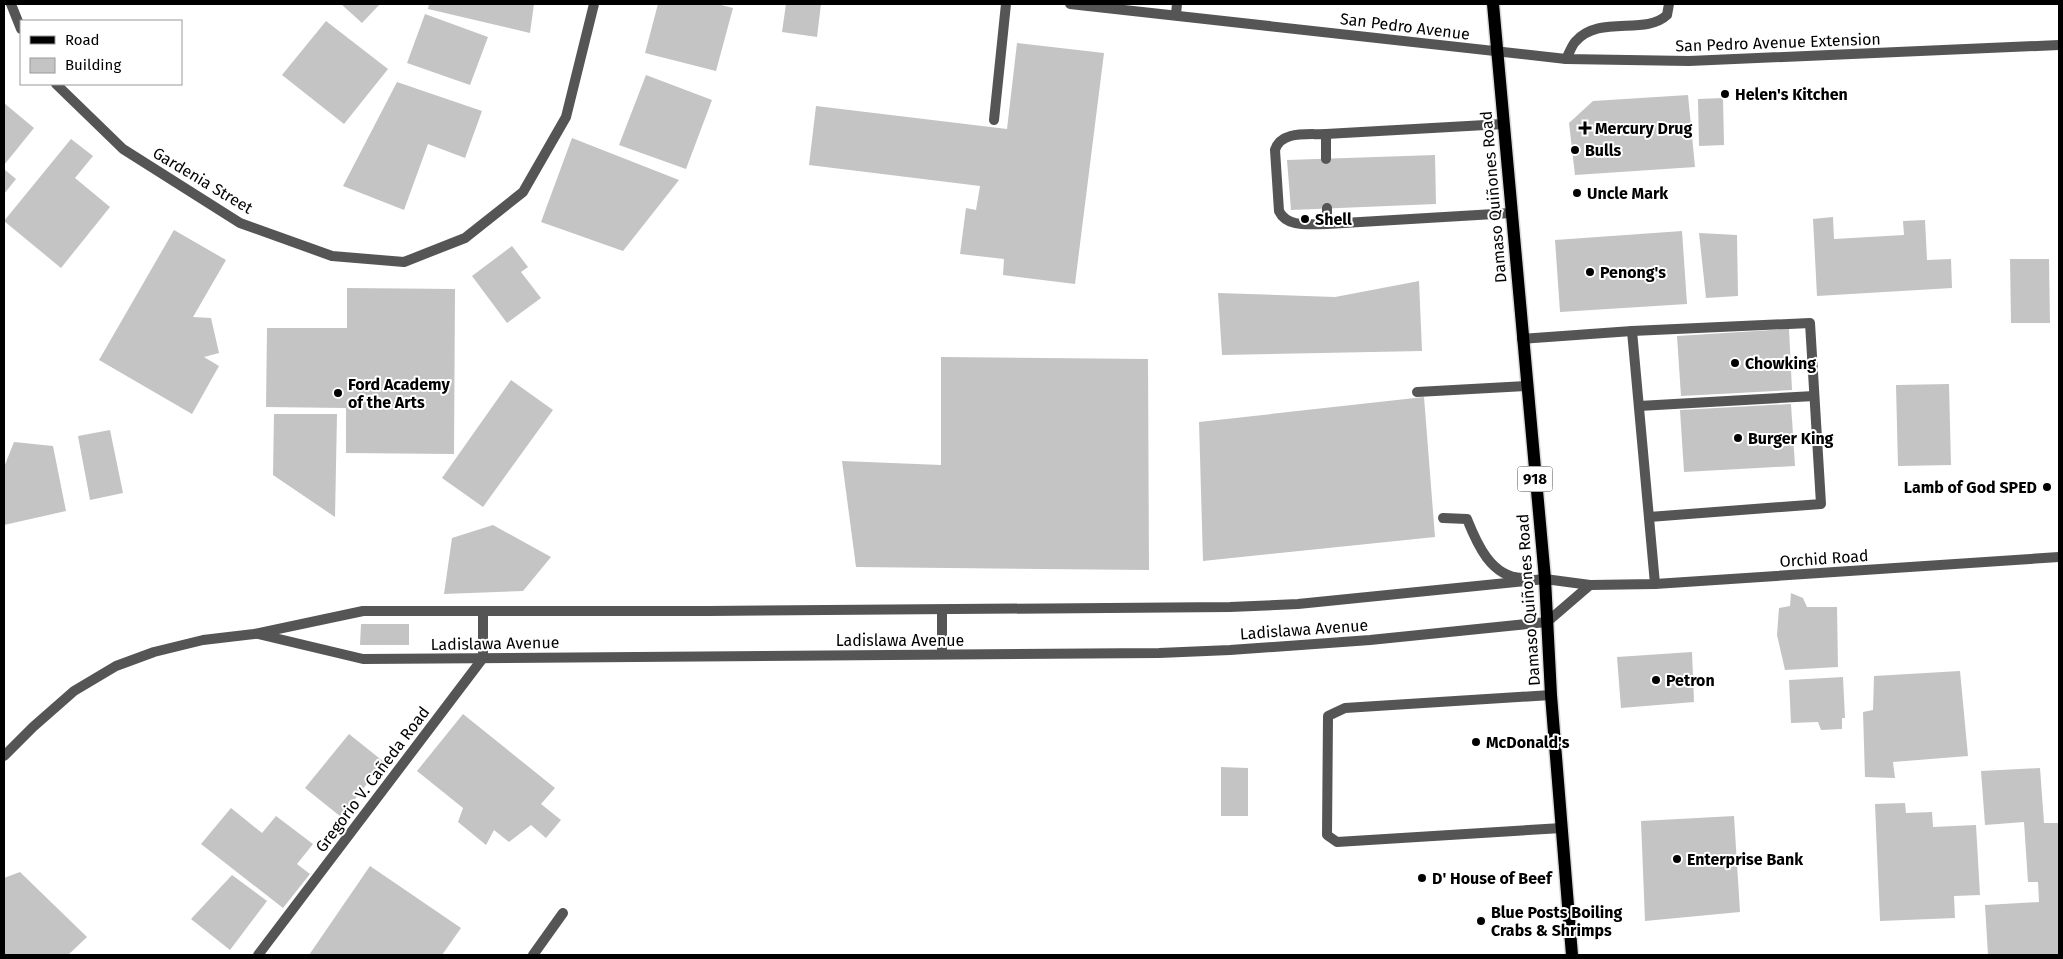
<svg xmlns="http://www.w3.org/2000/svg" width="2063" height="959" viewBox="0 0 2063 959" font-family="'Fira Sans',sans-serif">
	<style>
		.building { fill: #c4c4c4 }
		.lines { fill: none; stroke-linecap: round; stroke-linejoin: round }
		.primary-casing { stroke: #dbdbdb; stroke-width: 15 }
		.service { stroke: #555; stroke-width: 10 }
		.minor { stroke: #555; stroke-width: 10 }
		.primary { stroke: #000; stroke-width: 12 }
		.poi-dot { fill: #000; stroke: #fff; stroke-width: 2 }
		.labels { text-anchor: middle; stroke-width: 4; stroke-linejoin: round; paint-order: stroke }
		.shield { fill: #fff; stroke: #4c4c4c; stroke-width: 1 }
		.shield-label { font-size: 15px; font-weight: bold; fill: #000 }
		.street-label { font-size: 16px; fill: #000; stroke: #fff }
		.poi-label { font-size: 16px; font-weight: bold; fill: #000; stroke: #fff; text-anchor: start }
	</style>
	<rect width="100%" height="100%" fill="#fff"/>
	<g class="building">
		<polygon points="341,4 380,4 362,23"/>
		<polygon points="429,4 534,4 530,33 428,9"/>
		<polygon points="658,4 717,4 733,8 716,71 645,53"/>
		<polygon points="786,4 821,4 817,37 782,32"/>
		<polygon points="425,14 488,37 470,85 407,63"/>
		<polygon points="326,21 388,69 344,124 282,75"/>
		<polygon points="1017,43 1104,53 1075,284 1003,275 1004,259 960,254 966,208 976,210 980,186 809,165 816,106 1007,129"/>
		<polygon points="646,75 712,100 686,169 619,145"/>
		<polygon points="397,82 482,111 465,158 428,144 404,210 343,186"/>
		<polygon points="1688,95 1695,167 1575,175 1569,123 1593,101"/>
		<polygon points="1723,98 1724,145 1699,146 1698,99"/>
		<polygon points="4,103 34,128 4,165"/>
		<polygon points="572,138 679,180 623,251 541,222"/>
		<polygon points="71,139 93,156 75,178 110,207 61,268 4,221"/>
		<polygon points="1435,155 1436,204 1291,210 1287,160"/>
		<polygon points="4,169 16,179 4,194"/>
		<polygon points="1833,217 1834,239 1904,235 1903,221 1925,220 1927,260 1951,259 1952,288 1817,296 1813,219"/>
		<polygon points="174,230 226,260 193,317 211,318 219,353 204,357 219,366 192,414 99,360"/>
		<polygon points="1682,231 1687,304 1560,312 1555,240"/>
		<polygon points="1699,233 1737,235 1738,296 1706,298"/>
		<polygon points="512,246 528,267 521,272 541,298 507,323 472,276"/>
		<polygon points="2010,259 2049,259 2050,323 2011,323"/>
		<polygon points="1419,281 1422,351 1222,355 1218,293 1335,297"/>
		<polygon points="347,288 455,289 454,454 346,453 346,408 266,407 267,328 347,328"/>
		<polygon points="1789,329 1792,390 1681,396 1677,336"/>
		<polygon points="941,357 1148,359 1149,570 856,567 842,461 941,465"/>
		<polygon points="511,380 553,410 483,507 442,478"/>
		<polygon points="1949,384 1951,465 1898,466 1896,385"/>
		<polygon points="1424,397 1435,537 1203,561 1199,422"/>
		<polygon points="1791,404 1795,466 1684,472 1680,410"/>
		<polygon points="274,414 337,414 335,517 273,475"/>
		<polygon points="110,430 123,493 90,500 78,436"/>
		<polygon points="14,442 53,446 66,511 4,525 4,467"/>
		<polygon points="493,525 551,557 523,591 444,594 452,538"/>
		<polygon points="1791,593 1803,598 1807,607 1837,607 1838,667 1785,670 1777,635 1779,608 1790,606"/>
		<polygon points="361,624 409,624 409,645 360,645"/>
		<polygon points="1692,652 1694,702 1621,708 1617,657"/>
		<polygon points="1960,671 1968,756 1893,762 1895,778 1865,777 1863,712 1873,710 1874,676"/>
		<polygon points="1843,677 1845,718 1842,718 1842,729 1821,730 1818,722 1791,723 1789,680"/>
		<polygon points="463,714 555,788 541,804 561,820 546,838 531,825 509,842 494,830 486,845 458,822 463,808 417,771"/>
		<polygon points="349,734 384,762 341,817 305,788"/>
		<polygon points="1221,767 1248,768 1248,816 1221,816"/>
		<polygon points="2040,768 2044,823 2058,823 2059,955 1988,955 1985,905 2039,902 2038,882 2028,882 2024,822 1985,825 1981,771"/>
		<polygon points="1905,803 1906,813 1932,812 1933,827 1976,825 1980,895 1954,896 1955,918 1880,921 1875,804"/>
		<polygon points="231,808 262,833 276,816 313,844 297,864 310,874 283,908 201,844"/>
		<polygon points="1734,816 1740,912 1645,921 1641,821"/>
		<polygon points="370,866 461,928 442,955 309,955"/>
		<polygon points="20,872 87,937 68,955 4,955 4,878"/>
		<polygon points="232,875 267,901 230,950 191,919"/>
	</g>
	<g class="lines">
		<defs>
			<polyline id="primary" points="1493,4 1545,579 1551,695 1572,955"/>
		</defs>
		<use href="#primary" class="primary-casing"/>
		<g class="service">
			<polyline points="1176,14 1177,4"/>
			<path d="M 1566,59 C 1569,54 1571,47 1575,42 C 1599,14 1645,36 1667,15 L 1669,4"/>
			<polyline points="994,120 1006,4"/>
			<path d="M 1326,134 C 1308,135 1281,130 1275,150 L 1279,211 C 1287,228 1310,224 1327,224"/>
			<polyline points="1326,159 1326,134 1503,124"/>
			<polyline points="1327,208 1327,224 1511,213"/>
			<polyline points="1632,331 1655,584"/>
			<polyline points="1522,339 1632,331 1810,323 1821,504 1649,517"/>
			<polyline points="1417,392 1527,386"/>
			<polyline points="1639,406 1814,396"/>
			<path d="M 1443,518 L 1467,519 C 1477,544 1491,577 1522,578"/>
			<polyline points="1551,695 1345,708 1328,716 1327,835 1337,842 1562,828"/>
		</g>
		<g class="minor">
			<polyline points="11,4 21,29"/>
			<polyline points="1070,4 1566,59 1689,61 2059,45"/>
			<polyline points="56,84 123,149 240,223 332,256 404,262 465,238 523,192 566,117 594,4"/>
			<polyline points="942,610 942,654"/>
			<polyline points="258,634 363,659 1159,653 1230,650 1370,640 1547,622 1590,585"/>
			<polyline points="4,756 33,727 74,691 116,666 154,652 203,640 254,634 363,611 708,611 1230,607 1298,604 1545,579 1590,585 1655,584 2059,557"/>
			<polyline points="258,955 483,658 483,611"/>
			<polyline points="533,955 563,913"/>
		</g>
		<use href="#primary" class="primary"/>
	</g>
	<g class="poi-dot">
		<circle cx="1725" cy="94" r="5"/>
		<path d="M1582.5 120.5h5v5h5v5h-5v5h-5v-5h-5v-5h5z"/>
		<circle cx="1575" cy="150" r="5"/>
		<circle cx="1577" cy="193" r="5"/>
		<circle cx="1305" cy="219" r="5"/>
		<circle cx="1590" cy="272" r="5"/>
		<circle cx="1735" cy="363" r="5"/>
		<circle cx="338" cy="393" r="5"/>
		<circle cx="1738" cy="438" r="5"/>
		<circle cx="2047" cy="487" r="5"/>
		<circle cx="1656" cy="680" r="5"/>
		<circle cx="1476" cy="742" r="5"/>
		<circle cx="1677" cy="859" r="5"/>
		<circle cx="1422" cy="878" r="5"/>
		<circle cx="1481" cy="921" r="5"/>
	</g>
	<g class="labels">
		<rect class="shield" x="1517.5" y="466.5" width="35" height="25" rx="4"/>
		<g class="shield-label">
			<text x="1535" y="484">918</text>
		</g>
		<g class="street-label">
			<text transform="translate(1405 26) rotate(7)" y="6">San Pedro Avenue</text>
			<text transform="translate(1778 42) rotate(-2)" y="6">San Pedro Avenue Extension</text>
			<text transform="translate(203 180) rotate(31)" y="6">Gardenia Street</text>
			<text transform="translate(1493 197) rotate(-95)" y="6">Damaso Quiñones Road</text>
			<text transform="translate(1824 558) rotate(-4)" y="6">Orchid Road</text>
			<text transform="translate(1528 600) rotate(-94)" y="6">Damaso Quiñones Road</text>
			<text transform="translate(1304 629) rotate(-4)" y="6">Ladislawa Avenue</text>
			<text x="900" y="646">Ladislawa Avenue</text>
			<text transform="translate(495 643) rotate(-1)" y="6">Ladislawa Avenue</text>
			<text transform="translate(372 779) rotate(-53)" y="6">Gregorio V. Cañeda Road</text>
		</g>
		<g class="poi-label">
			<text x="1735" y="100">Helen's Kitchen</text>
			<text x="1595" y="134">Mercury Drug</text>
			<text x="1585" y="156">Bulls</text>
			<text x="1587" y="199">Uncle Mark</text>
			<text x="1315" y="225">Shell</text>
			<text x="1600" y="278">Penong's</text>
			<text x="1745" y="369">Chowking</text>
			<text x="348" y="390">Ford Academy<tspan x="348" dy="18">of the Arts</tspan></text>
			<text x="1748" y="444">Burger King</text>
			<text x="2037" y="493" text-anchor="end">Lamb of God SPED</text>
			<text x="1666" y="686">Petron</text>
			<text x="1486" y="748">McDonald's</text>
			<text x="1687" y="865">Enterprise Bank</text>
			<text x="1432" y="884">D' House of Beef</text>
			<text x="1491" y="918">Blue Posts Boiling<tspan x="1491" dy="18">Crabs &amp; Shrimps</tspan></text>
		</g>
	</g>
	<rect width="2063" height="959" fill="none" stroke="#000000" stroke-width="10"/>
	<rect x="20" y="20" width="162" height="65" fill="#ffffff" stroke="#999999"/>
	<rect x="30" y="36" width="25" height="8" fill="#000000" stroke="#999999"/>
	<text x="65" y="45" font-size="15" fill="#000000">Road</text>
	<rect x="30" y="58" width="25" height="15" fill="#c4c4c4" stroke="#999999"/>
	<text x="65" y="70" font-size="15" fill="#000000">Building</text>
</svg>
